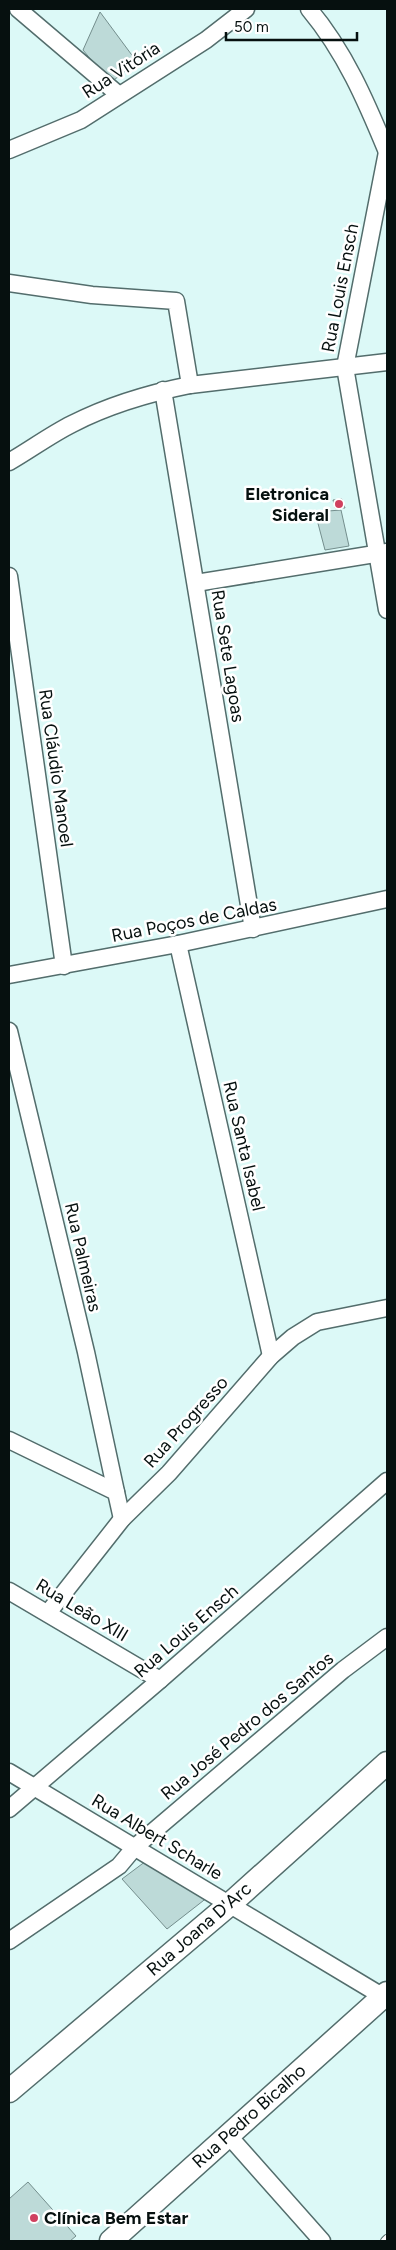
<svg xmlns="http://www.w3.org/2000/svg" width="396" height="2250" viewBox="0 0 396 2250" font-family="Figtree,sans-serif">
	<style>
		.building { fill: #bddad8; stroke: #748e8d }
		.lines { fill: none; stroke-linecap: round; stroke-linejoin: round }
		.lane-casing { stroke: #536d6c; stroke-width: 10 }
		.street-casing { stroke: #536d6c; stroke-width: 19 }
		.secondary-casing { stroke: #536d6c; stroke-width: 25 }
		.lane { stroke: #fff; stroke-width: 8 }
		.street { stroke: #fff; stroke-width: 16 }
		.secondary { stroke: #fff; stroke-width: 22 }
		.poi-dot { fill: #d0405f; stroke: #fff; stroke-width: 2 }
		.labels { text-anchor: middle; stroke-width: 5; stroke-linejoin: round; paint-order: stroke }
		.street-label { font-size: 18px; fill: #06100f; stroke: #fff }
		.poi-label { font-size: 18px; font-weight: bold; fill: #06100f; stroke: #fff; text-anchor: end }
	</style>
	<rect width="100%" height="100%" fill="#dcf9f7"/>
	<g class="building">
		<polygon points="100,12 137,62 110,83 83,50"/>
		<polygon points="342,499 345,508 335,508 333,500"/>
		<polygon points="341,510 349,546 325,550 315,512"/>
		<polygon points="146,1861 208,1897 167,1929 122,1879"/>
		<polygon points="28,2182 76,2236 70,2241 9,2241 9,2199"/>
	</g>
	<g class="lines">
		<defs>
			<polyline id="lane" points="385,2241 387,2239"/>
			<g id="street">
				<polyline points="18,9 119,95"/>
				<path d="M 309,9 C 345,52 366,101 387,152"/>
				<polyline points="9,150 81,120 206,40 246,9"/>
				<polyline points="387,152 345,367 387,610"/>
				<polyline points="9,283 92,295 176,301 190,385"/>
				<polyline points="163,390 253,929"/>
				<path d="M 9,462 C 30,450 50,435 72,424 C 109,405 150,393 190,385 L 387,362"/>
				<polyline points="9,576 64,966"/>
				<polyline points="196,583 387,552"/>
				<polyline points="178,944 271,1356"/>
				<polyline points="9,975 178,944 387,899"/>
				<polyline points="9,1031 86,1352 116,1492"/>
				<polyline points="9,1440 116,1492 122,1519"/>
				<polyline points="9,1591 160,1680"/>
				<polyline points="48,1613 122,1519 169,1473 271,1356 293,1337 317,1322 387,1308"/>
				<polyline points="9,1772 387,1999"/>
				<polyline points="9,1809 160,1680 387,1481"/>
				<polyline points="9,1941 119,1866 135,1847 343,1670 387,1637"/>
				<polyline points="228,2135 322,2241"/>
			</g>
			<g id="secondary">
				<polyline points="9,2091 230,1904 387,1763"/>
				<polyline points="111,2241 387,1993"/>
			</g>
		</defs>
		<use href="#lane" class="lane-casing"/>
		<use href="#street" class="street-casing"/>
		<use href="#secondary" class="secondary-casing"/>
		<use href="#lane" class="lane"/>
		<use href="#street" class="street"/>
		<use href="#secondary" class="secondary"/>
	</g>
	<g class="poi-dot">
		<circle cx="339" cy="504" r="5"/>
		<circle cx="34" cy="2218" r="5"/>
	</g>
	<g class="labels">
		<g class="street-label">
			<text transform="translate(121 70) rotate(-33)" y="6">Rua Vitória</text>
			<text transform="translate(340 288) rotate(-79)" y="6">Rua Louis Ensch</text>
			<text transform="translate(228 656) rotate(81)" y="6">Rua Sete Lagoas</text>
			<text transform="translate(56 768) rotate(82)" y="6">Rua Cláudio Manoel</text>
			<text transform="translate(194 920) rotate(-11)" y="6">Rua Poços de Caldas</text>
			<text transform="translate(244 1146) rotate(77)" y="6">Rua Santa Isabel</text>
			<text transform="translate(83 1257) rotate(77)" y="6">Rua Palmeiras</text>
			<text transform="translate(186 1422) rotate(-48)" y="6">Rua Progresso</text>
			<text transform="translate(82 1610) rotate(31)" y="6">Rua Leão XIII</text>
			<text transform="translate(186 1631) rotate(-41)" y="6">Rua Louis Ensch</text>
			<text transform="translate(247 1726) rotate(-40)" y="6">Rua José Pedro dos Santos</text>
			<text transform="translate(157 1837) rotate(31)" y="6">Rua Albert Scharle</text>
			<text transform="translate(199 1929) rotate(-41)" y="6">Rua Joana D'Arc</text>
			<text transform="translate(249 2116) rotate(-42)" y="6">Rua Pedro Bicalho</text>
		</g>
		<g class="poi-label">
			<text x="329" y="500">Eletronica<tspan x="329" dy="21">Sideral</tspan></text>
			<text x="44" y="2224" text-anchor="start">Clínica Bem Estar</text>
		</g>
	</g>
	<rect width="396" height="2250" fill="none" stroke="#06100f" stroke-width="20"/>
	<path d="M226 32v8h131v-8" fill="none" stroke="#06100f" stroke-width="2.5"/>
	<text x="234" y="32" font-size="15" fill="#06100f" stroke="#ffffff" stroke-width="4" paint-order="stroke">50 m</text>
</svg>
